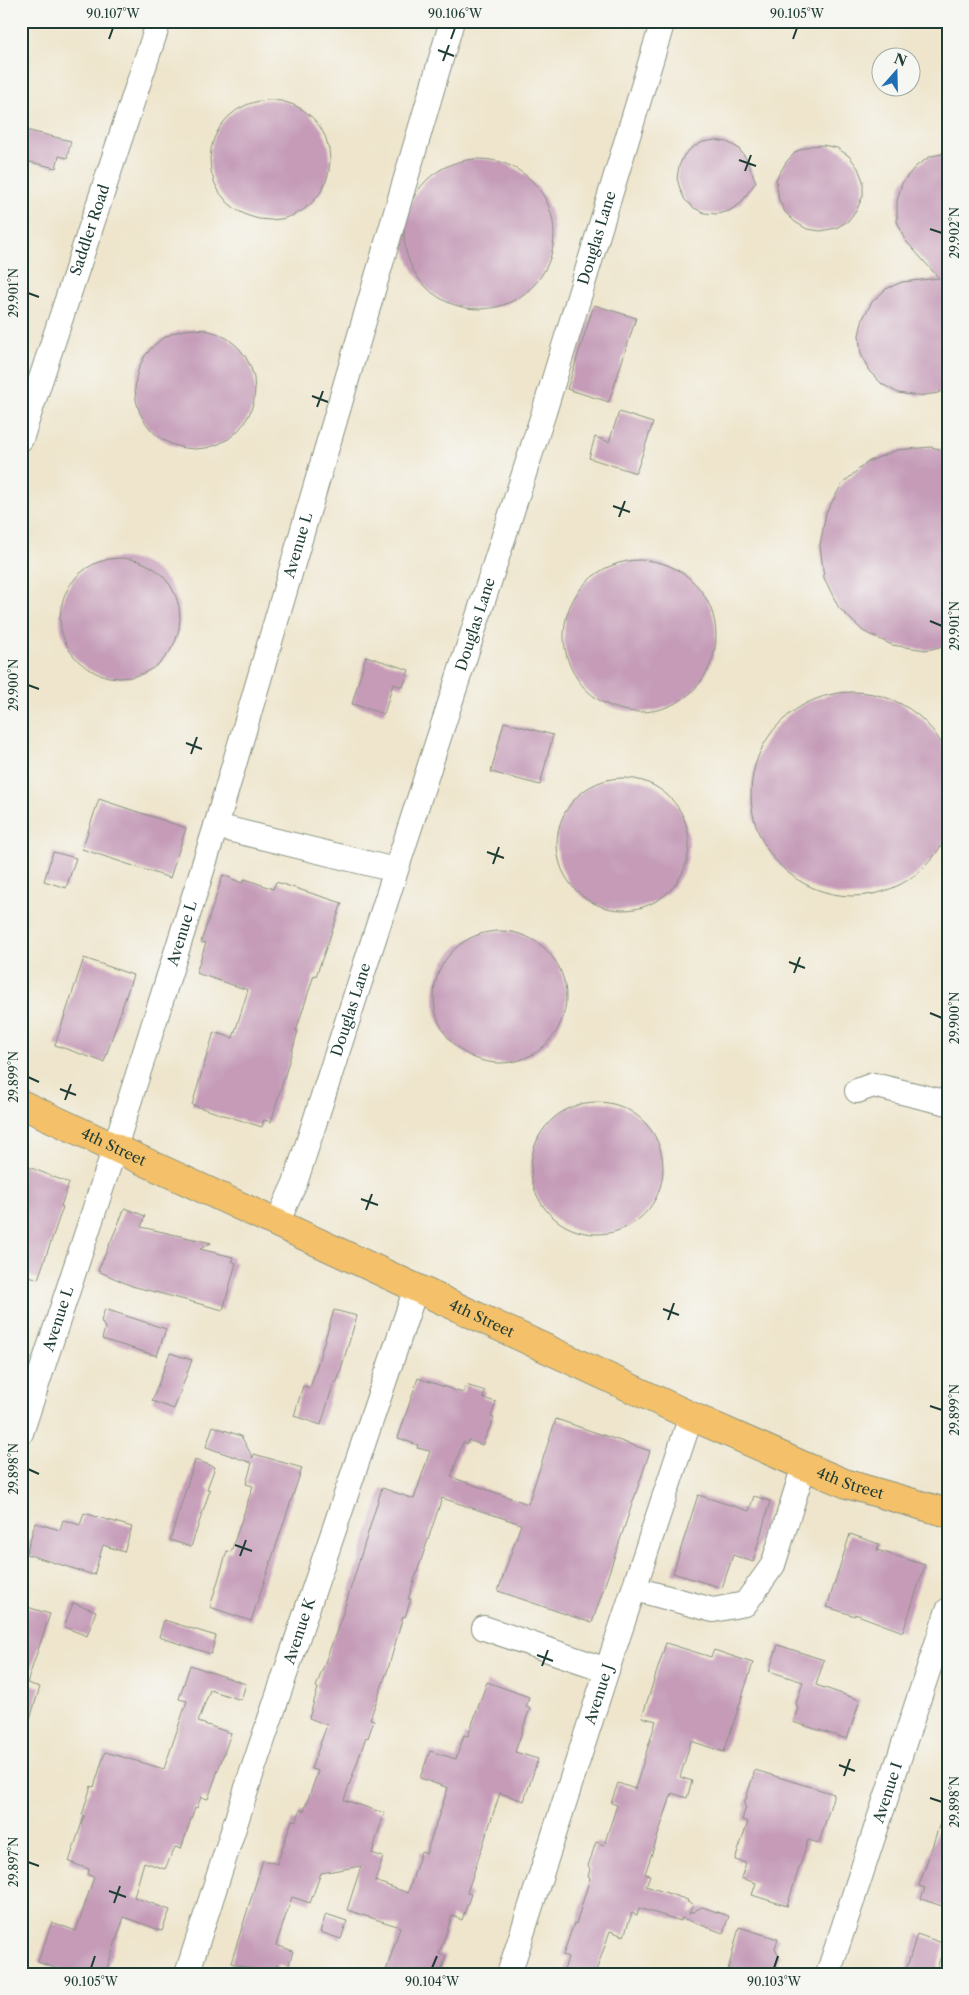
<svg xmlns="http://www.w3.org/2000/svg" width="969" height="1995" viewBox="0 0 969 1995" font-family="'Libre Caslon Text',serif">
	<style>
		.building { fill: #c59bb8 }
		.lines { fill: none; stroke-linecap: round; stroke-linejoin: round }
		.minor-casing { stroke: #869180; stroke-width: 26 }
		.major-casing { stroke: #869180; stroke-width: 30 }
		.minor { stroke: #fff; stroke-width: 24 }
		.major { stroke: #f4c16a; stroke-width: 28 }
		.ticks { fill: none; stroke: #1f3d34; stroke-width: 2 }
		.labels { text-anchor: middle; stroke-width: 5; stroke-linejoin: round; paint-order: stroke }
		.street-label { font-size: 15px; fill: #1f3d34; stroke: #f6f6f2 }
		.neatline { fill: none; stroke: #1f3d34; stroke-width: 2 }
		.ticks-label { font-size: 12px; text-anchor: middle; fill: #1f3d34 }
	</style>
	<rect width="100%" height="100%" fill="#f6f6f2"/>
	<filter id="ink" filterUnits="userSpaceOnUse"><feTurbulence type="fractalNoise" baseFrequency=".02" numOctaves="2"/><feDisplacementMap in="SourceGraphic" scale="10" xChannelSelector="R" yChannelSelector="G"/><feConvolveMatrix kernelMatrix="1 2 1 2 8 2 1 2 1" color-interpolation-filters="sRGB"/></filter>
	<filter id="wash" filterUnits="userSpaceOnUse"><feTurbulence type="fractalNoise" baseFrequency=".0096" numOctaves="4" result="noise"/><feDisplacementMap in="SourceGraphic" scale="20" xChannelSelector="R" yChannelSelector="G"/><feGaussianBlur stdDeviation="1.12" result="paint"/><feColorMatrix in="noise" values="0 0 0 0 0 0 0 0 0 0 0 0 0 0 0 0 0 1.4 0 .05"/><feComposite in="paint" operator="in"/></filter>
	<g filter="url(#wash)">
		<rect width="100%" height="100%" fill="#eee5cc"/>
		<g id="blocks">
			<g class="building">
				<circle cx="270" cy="160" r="60"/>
				<polygon points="21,129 71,141 67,158 59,156 56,168 21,160"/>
				<polygon points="715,140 727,142 738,148 746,158 756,182 740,204 729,211 717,214 705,213 694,208 685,200 680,189 677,178 679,166 684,155 693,147 703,142"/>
				<polygon points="823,145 837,148 849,156 858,168 863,181 863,196 857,209 848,221 836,228 821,231 807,229 795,222 785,212 779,200 776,179 787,161 797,151 810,146"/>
				<polygon points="948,153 948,387 938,393 918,396 898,393 882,384 869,371 861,354 859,335 863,318 872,302 886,289 902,282 939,278 905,240 897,221 897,201 902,183 915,167 931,156"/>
				<circle cx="479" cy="234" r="75"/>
				<polygon points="594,305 636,318 609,402 567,389"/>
				<circle cx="195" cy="389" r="60"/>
				<polygon points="619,412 653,423 636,473 589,458 595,437 609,442"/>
				<polygon points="931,447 948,451 948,645 926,650 892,645 863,631 839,608 824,578 820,545 826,513 842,484 867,462 897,450"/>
				<circle cx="120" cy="618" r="60"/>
				<circle cx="640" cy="636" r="76"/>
				<polygon points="366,656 409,670 403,687 393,684 384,714 352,704"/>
				<circle cx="853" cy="794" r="102"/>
				<polygon points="504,722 553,735 540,785 491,772"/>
				<circle cx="623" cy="844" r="66"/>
				<polygon points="99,799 186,828 170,878 82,849"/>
				<polygon points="53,852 76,858 66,888 44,881"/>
				<polygon points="223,875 242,883 245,879 273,889 276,882 342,903 316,976 314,975 296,1031 298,1031 271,1122 264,1120 262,1127 192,1105 214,1032 233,1038 248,990 196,973 206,943 201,942"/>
				<circle cx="500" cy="997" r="66"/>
				<polygon points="84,958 133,975 104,1062 55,1045"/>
				<circle cx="597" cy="1168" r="66"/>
				<polygon points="21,1164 69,1183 61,1206 63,1207 38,1279 21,1273"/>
				<polygon points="125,1208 145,1216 141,1227 211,1243 200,1249 233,1257 232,1261 236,1263 223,1310 132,1286 98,1271"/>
				<polygon points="105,1309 166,1329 157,1356 102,1339 105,1328 101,1321"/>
				<polygon points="334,1310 357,1316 337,1382 334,1382 321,1425 294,1416 303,1386 310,1388"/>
				<polygon points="170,1353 192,1360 174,1409 152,1401"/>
				<polygon points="418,1378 463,1393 466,1385 485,1391 483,1398 496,1402 491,1417 494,1418 482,1445 468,1440 467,1444 463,1442 451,1477 528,1504 556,1419 650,1451 592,1623 498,1591 521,1524 442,1498 408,1599 411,1599 405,1617 403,1616 388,1669 370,1719 374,1720 368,1738 366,1737 344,1800 384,1813 372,1853 383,1857 375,1881 408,1893 421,1852 426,1854 448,1788 420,1778 430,1751 456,1759 464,1735 468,1736 487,1682 529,1697 526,1707 530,1708 515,1752 538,1759 524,1801 500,1793 467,1893 471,1894 462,1920 452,1916 439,1954 446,1956 440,1974 385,1974 400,1927 347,1910 361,1866 321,1873 310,1903 292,1897 276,1945 293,1951 288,1968 277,1965 274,1974 267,1974 231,1963 263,1860 277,1864 292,1820 297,1821 300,1810 304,1811 318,1771 311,1769 327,1725 309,1718 318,1688 316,1687 341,1619 382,1488 414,1499 430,1451 417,1448 418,1445 398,1438"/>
				<polygon points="213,1426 241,1436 253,1458 254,1454 302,1468 251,1621 210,1607 227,1551 231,1552 253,1486 246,1484 252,1463 206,1447"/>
				<polygon points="195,1460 215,1467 207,1489 210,1490 191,1547 170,1540"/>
				<polygon points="698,1495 749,1511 754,1496 770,1501 753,1562 733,1555 722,1588 673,1573"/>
				<polygon points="84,1513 132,1527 124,1552 103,1545 94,1575 26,1554 35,1523 60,1530 63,1520 80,1525"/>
				<polygon points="850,1534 879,1544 877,1550 925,1565 903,1632 855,1614 855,1616 827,1607"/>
				<polygon points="73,1603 96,1611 87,1636 64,1627"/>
				<polygon points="21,1605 50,1614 27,1683 40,1687 25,1735 21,1734"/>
				<polygon points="164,1620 216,1636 211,1654 159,1637"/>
				<polygon points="666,1643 711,1657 714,1650 753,1663 724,1752 691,1741 680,1777 692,1781 687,1798 672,1793 645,1874 650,1875 646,1886 688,1900 687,1902 693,1904 689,1914 702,1907 729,1916 723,1933 682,1918 681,1921 639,1908 637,1915 632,1913 624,1936 610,1931 595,1974 563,1974 568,1957 563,1955 574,1923 576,1924 590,1878 588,1877 590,1869 588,1866 596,1842 604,1845 617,1805 611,1803 618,1783 635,1789 656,1721 642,1717"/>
				<polygon points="778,1645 824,1660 816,1685 860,1700 847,1739 793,1722 798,1708 796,1704 803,1682 769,1671"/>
				<polygon points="190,1665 246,1684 241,1700 210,1690 198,1722 231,1733 208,1799 201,1797 197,1808 195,1807 181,1849 175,1847 165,1869 144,1862 134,1897 170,1910 162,1931 124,1917 105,1974 72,1974 38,1962 52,1922 76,1931 94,1877 88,1875 89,1869 69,1862 84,1816 82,1815 91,1786 94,1787 105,1752 164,1769 187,1701 179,1699"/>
				<polygon points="755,1770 834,1794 819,1843 808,1840 787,1906 752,1895 756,1883 741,1878 746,1863 735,1860 748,1822 742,1820 746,1807 744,1805"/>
				<polygon points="944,1811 948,1811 948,1908 921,1899 925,1888 919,1886"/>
				<polygon points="326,1914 347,1921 341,1939 320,1932"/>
				<polygon points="739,1927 778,1939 775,1948 779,1956 774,1974 727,1974"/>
				<polygon points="917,1934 945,1944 935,1974 905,1974"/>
			</g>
		</g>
	</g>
	<g filter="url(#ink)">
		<use href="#blocks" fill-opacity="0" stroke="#869180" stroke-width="1"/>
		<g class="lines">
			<defs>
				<g id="minor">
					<path id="s1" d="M 21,439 L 159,21"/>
					<polyline points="216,826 395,870"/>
					<polyline points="857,1091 873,1085 948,1103"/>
					<path id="s2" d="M 277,1223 L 295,1183 L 544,412 L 663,21"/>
					<path id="s3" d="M 21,1433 L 115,1147 L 216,826 L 452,21"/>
					<polyline points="635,1589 713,1610 745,1604 773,1565 804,1466"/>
					<polyline points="484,1628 607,1670"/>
					<path id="s4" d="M 187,1974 L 252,1772 L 416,1288"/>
					<path id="s5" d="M 509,1974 L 607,1670 L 691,1416"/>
					<path id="s6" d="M 828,1974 L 948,1610"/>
				</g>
				<g id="major">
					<path id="s7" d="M 21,1104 L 691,1416 L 804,1466 L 847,1484 L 948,1513"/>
				</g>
			</defs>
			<use href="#minor" class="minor-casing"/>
			<use href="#major" class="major-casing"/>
			<use href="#minor" class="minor"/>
			<use href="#major" class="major"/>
		</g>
	</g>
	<path class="ticks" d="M 109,39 L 113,28M 451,39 L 455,28M 793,39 L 797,28M 438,50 L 454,56M 443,61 L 449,45M 739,160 L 756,166M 745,171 L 751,155M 930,229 L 942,233M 28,293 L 39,297M 312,396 L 328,402M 317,407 L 323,391M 613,506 L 630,512M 619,517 L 625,501M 930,621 L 942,626M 28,685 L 39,689M 186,743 L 202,749M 191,754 L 197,737M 487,852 L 504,858M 493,864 L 499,847M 789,962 L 805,968M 794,973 L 800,957M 930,1013 L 942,1018M 28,1077 L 39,1082M 60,1089 L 76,1095M 65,1100 L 71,1084M 361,1199 L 378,1205M 366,1210 L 372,1194M 663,1309 L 679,1315M 668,1320 L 674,1303M 930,1406 L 942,1410M 28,1469 L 39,1474M 235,1545 L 252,1551M 240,1556 L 246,1540M 537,1655 L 553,1661M 542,1666 L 548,1650M 839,1765 L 855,1771M 844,1776 L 850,1759M 930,1798 L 942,1802M 28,1862 L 39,1866M 109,1891 L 126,1897M 114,1903 L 120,1886M 91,1968 L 95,1956M 432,1968 L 437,1956M 774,1968 L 778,1956"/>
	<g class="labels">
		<g class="street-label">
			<text dy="5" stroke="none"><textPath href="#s1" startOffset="220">Saddler Road</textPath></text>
			<text dy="5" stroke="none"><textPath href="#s2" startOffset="1036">Douglas Lane</textPath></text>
			<text dy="5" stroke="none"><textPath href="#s3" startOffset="930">Avenue L</textPath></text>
			<text dy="5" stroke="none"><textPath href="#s2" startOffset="631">Douglas Lane</textPath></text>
			<text dy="5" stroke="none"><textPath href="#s3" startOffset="525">Avenue L</textPath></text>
			<text dy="5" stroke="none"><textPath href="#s2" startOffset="226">Douglas Lane</textPath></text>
			<text dy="5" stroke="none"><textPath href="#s7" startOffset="102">4th Street</textPath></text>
			<text dy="5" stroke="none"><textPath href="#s7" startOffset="508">4th Street</textPath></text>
			<text dy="5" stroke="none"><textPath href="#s3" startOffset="120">Avenue L</textPath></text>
			<text dy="5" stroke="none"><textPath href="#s7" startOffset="912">4th Street</textPath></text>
			<text dy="5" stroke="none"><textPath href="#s4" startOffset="361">Avenue K</textPath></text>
			<text dy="5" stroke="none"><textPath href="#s5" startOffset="294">Avenue J</textPath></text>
			<text dy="5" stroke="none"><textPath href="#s6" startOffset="191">Avenue I</textPath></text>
		</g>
	</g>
	<rect width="969" height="1995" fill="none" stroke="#f6f6f2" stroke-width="55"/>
	<g transform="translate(896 72) rotate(20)"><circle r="24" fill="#f6f6f2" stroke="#a0aca6"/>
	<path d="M0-4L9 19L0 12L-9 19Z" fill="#1f6fb2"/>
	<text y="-8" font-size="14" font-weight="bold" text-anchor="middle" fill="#1f3d34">N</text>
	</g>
	<rect x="28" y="28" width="914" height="1940" class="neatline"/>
	<g class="ticks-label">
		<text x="113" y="18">90.107°W</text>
		<text x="455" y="18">90.106°W</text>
		<text x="797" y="18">90.105°W</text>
		<text transform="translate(955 233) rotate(-90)" y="4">29.902°N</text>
		<text transform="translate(14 293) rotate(-90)" y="4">29.901°N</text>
		<text transform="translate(955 626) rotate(-90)" y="4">29.901°N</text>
		<text transform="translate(14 685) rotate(-90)" y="4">29.900°N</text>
		<text transform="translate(955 1018) rotate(-90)" y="4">29.900°N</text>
		<text transform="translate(14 1077) rotate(-90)" y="4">29.899°N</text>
		<text transform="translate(955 1410) rotate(-90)" y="4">29.899°N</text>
		<text transform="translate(14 1469) rotate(-90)" y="4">29.898°N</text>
		<text transform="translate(955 1802) rotate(-90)" y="4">29.898°N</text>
		<text transform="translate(14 1862) rotate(-90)" y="4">29.897°N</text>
		<text x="91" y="1986">90.105°W</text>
		<text x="432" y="1986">90.104°W</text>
		<text x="774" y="1986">90.103°W</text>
	</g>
</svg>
